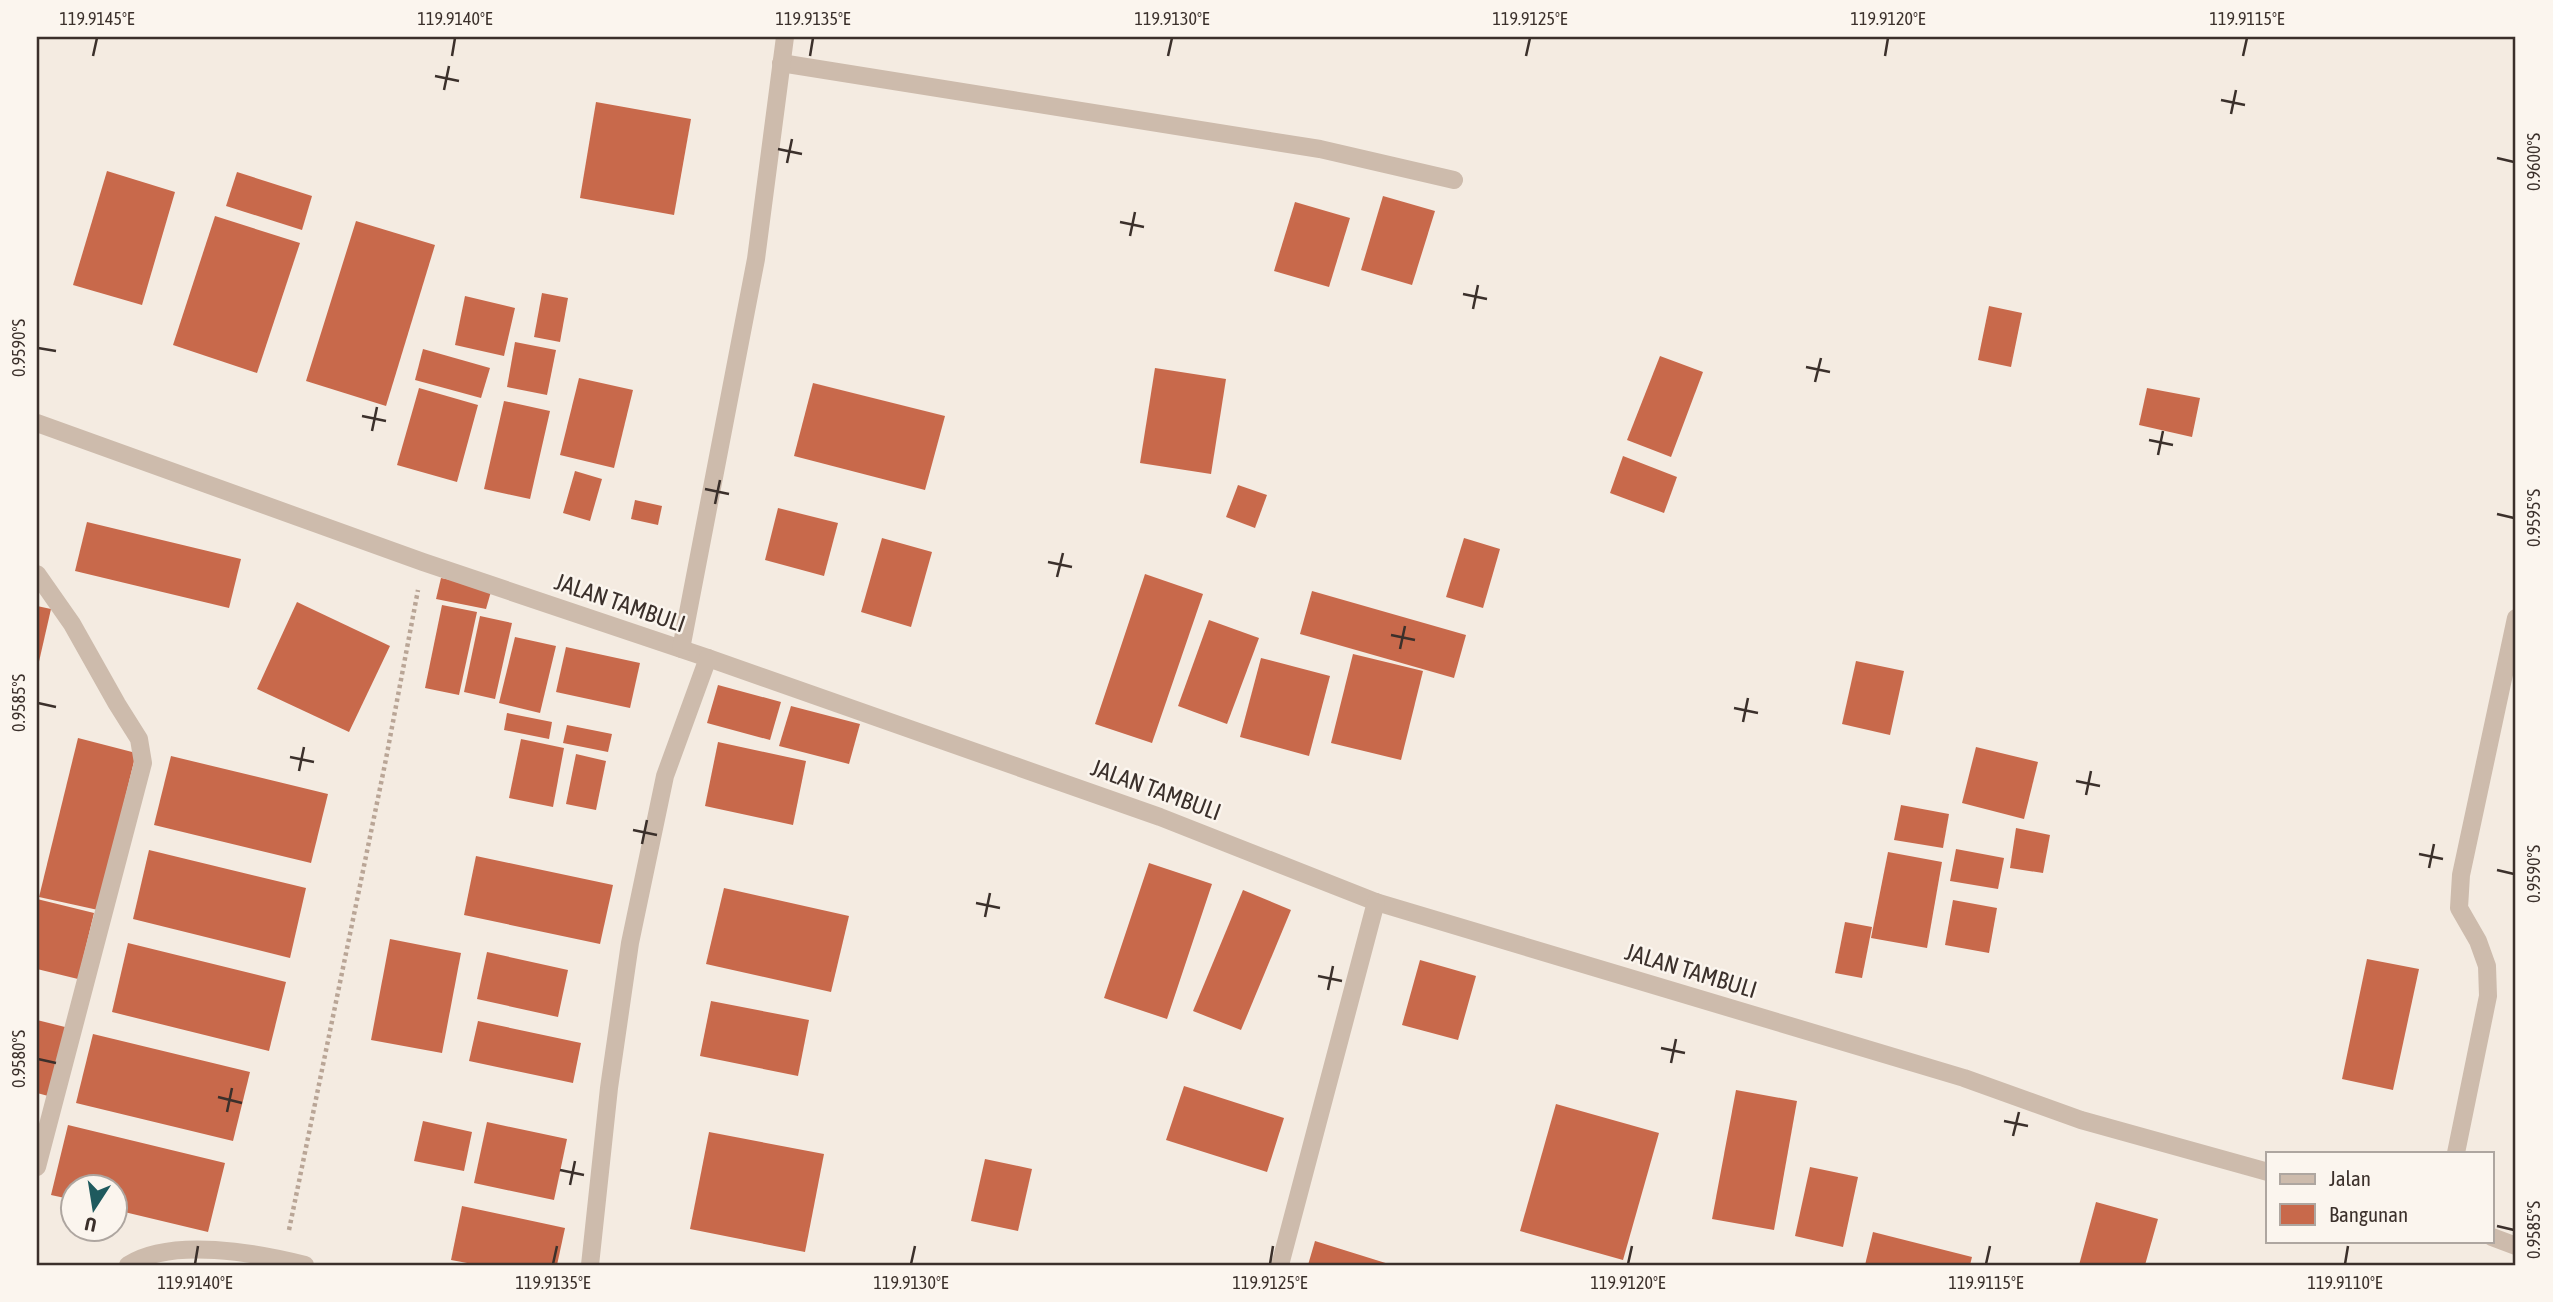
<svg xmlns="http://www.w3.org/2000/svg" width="2553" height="1302" viewBox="0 0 2553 1302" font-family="'Asap Condensed',sans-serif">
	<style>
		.building { fill: #c8694b }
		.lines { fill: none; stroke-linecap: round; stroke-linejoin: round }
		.path { stroke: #b9a596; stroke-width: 4.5; stroke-dasharray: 3.5 3.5; stroke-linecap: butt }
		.minor { stroke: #cdbbac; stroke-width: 18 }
		.ticks { fill: none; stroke: #3b302b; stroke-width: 2.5 }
		.labels { text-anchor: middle; stroke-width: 5; stroke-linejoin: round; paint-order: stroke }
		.street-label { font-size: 24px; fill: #3b302b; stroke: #fbf5ee }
		.neatline { fill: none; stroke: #3b302b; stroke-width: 2.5 }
		.ticks-label { font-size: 18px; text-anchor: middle; fill: #3b302b }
	</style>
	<rect width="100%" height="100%" fill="#f4ebe1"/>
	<g class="building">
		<polygon points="596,102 691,119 674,215 580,198"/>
		<polygon points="107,171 175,192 142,305 73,285"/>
		<polygon points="237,172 312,196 302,230 226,206"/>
		<polygon points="1383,196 1435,211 1412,285 1361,270"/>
		<polygon points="1295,202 1350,218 1329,287 1274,271"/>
		<polygon points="215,216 300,243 257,373 173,345"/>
		<polygon points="356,221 435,245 386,406 306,381"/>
		<polygon points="542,293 568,298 560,342 534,337"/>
		<polygon points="465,296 515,308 504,356 455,345"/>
		<polygon points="1989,306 2022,313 2011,367 1978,360"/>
		<polygon points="515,342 556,350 547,395 507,387"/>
		<polygon points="423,349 490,368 481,398 415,380"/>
		<polygon points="1660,356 1703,372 1671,457 1627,440"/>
		<polygon points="1155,368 1226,379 1211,474 1140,463"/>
		<polygon points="579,378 633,390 614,468 560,455"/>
		<polygon points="813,383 945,416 925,490 794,456"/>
		<polygon points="419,388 478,405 457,482 397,465"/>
		<polygon points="2147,388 2200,398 2192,437 2139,425"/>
		<polygon points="504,401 550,411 530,499 484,489"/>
		<polygon points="1623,456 1677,477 1664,513 1610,493"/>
		<polygon points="575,471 602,479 590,521 563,513"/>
		<polygon points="1238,485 1267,495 1255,528 1226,517"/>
		<polygon points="635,500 662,506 658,525 631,519"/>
		<polygon points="778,508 838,523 824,576 765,560"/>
		<polygon points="87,522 241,559 229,608 75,571"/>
		<polygon points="882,538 932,552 911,627 861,612"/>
		<polygon points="1464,538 1500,549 1483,608 1446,597"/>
		<polygon points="1145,574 1203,594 1152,743 1095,724"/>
		<polygon points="441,578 492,588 486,609 436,599"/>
		<polygon points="1312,591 1466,635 1454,678 1300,634"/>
		<polygon points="297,602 390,646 349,732 257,689"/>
		<polygon points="442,605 477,612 459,695 425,688"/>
		<polygon points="37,606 51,609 38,666 37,666"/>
		<polygon points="480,616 512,623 495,699 464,692"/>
		<polygon points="1209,620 1259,638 1227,724 1178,706"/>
		<polygon points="515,637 556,646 540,713 499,703"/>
		<polygon points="566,647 640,663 630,708 556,692"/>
		<polygon points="1353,654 1423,671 1401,760 1331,743"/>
		<polygon points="1261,658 1330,676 1309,756 1240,737"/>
		<polygon points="1856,661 1904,671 1890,735 1842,724"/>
		<polygon points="718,685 781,702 770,740 707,723"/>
		<polygon points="791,706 860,724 849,764 779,746"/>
		<polygon points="507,713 552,722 549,739 504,730"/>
		<polygon points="567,725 612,734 608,752 563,743"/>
		<polygon points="78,738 136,753 98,910 39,897"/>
		<polygon points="521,739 564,748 553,807 509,798"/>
		<polygon points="718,742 806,761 793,825 705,806"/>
		<polygon points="1976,747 2038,762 2024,819 1962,803"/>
		<polygon points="576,754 606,761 596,810 566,804"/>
		<polygon points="171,756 328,794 311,863 154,825"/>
		<polygon points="1901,805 1949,814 1943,848 1894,840"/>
		<polygon points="2016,828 2050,835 2043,873 2010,868"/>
		<polygon points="1956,849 2004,858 1998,889 1950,881"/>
		<polygon points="149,850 306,888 290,958 133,919"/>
		<polygon points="1888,852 1942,862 1927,948 1871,938"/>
		<polygon points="476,856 613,885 600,944 464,915"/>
		<polygon points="1149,863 1212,884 1167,1019 1104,998"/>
		<polygon points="724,888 849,916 831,992 706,964"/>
		<polygon points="1243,890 1291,910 1241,1030 1193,1011"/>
		<polygon points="37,899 94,913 78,979 37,969"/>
		<polygon points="1953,900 1997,908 1989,953 1945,945"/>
		<polygon points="1845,922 1872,927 1862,978 1835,973"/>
		<polygon points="390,939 461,953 442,1053 371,1040"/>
		<polygon points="128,943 286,982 269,1051 112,1012"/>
		<polygon points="487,952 568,970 558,1017 477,999"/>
		<polygon points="2367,959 2419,969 2393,1090 2342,1079"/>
		<polygon points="1420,960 1476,976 1458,1040 1402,1025"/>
		<polygon points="711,1001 809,1020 798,1076 700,1056"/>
		<polygon points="37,1020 69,1028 52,1097 37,1093"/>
		<polygon points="478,1021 581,1043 573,1083 469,1061"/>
		<polygon points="93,1034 250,1072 233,1141 76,1103"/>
		<polygon points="1184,1086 1284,1118 1267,1172 1166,1140"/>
		<polygon points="1736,1090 1797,1101 1774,1230 1712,1219"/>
		<polygon points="1556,1104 1659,1133 1623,1260 1520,1231"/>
		<polygon points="423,1121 472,1132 464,1171 414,1161"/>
		<polygon points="487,1122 567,1139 554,1200 474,1183"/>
		<polygon points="68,1125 225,1163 208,1232 116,1210 116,1186 74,1186 74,1200 51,1195"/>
		<polygon points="709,1132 824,1154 805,1252 690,1229"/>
		<polygon points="985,1159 1032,1169 1018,1231 971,1221"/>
		<polygon points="1810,1167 1858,1177 1843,1247 1795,1236"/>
		<polygon points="2096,1202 2158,1219 2145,1265 2079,1265"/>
		<polygon points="462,1206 565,1228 557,1265 478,1265 451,1260"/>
		<polygon points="1873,1232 1972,1257 1970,1265 1865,1265"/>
		<polygon points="1315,1241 1392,1265 1308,1265"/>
	</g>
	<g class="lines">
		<polyline class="path" points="289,1230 385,764 418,590"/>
		<g class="minor">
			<polyline points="781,63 1320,149 1454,180"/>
			<polyline points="37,423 423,562 708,658 1160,817 1376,902 1964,1078 2081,1120 2268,1172"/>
			<polyline points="37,574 72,624 117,704 139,739 143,763 37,1167"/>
			<polyline points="681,649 756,259 785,37"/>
			<polyline points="2456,1153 2488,996 2487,966 2478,941 2459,908 2461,875 2516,618"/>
			<polyline points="2492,1237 2516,1246"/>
			<path d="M 128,1265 C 172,1237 257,1253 305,1265"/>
			<polyline points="590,1265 609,1088 630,943 665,776 708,658"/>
			<polyline points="1280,1265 1376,902"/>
		</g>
	</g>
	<path class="ticks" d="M 93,56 L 97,38M 452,56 L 455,38M 810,56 L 813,38M 1168,56 L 1172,38M 1526,56 L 1530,38M 1885,56 L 1888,38M 2243,56 L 2247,38M 435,76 L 459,81M 444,90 L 449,66M 2221,100 L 2245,105M 2231,114 L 2236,90M 778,149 L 802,154M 2497,158 L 2514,162M 787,163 L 792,139M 1120,222 L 1144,227M 1130,236 L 1135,212M 1463,294 L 1487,299M 1473,309 L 1478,285M 38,348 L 56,351M 1806,367 L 1830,372M 1815,382 L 1821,358M 362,416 L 386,421M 372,431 L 377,407M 2149,440 L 2173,445M 2158,455 L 2163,431M 705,489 L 729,494M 715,504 L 720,480M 2497,514 L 2514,518M 1048,562 L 1072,567M 1057,577 L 1063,553M 1391,635 L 1415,640M 1400,649 L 1405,626M 38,703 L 56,707M 1734,708 L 1758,713M 1743,722 L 1748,698M 290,757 L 314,762M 299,771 L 304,747M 2076,781 L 2100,786M 2086,795 L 2091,771M 633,830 L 657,835M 642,844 L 647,820M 2419,854 L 2443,859M 2429,868 L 2434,844M 2497,870 L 2514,874M 976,903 L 1000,908M 985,917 L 990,893M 1318,976 L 1342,981M 1328,990 L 1333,966M 1661,1048 L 1685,1053M 38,1059 L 56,1063M 1671,1063 L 1676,1039M 218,1097 L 242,1103M 227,1112 L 232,1088M 2004,1121 L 2028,1126M 2013,1136 L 2019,1112M 560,1170 L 584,1175M 570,1185 L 575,1161M 2497,1226 L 2514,1230M 195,1264 L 198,1246M 553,1264 L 557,1246M 911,1264 L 915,1246M 1270,1264 L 1273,1246M 1628,1264 L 1632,1246M 1986,1264 L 1990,1246M 2345,1264 L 2348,1246"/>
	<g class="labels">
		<g class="street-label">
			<text transform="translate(620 603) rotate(19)" y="8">JALAN TAMBULI</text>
			<text transform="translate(1156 790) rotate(20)" y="8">JALAN TAMBULI</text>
			<text transform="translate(1691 971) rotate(17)" y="8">JALAN TAMBULI</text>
		</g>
	</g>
	<rect width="2553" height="1302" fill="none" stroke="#fbf5ee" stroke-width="77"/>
	<rect x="2266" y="1152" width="228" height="91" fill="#fbf5ee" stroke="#aea6a0" stroke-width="2"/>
	<rect x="2280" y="1174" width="35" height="10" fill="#cdbbac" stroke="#aea6a0" stroke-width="2"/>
	<text x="2329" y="1186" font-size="21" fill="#3b302b">Jalan</text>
	<rect x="2280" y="1204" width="35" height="21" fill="#c8694b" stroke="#aea6a0" stroke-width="2"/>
	<text x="2329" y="1222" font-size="21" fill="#3b302b">Bangunan</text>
	<g transform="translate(94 1208) rotate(192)"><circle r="33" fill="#fbf5ee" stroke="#aea6a0" stroke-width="2"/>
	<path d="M0-5L12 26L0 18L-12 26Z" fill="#1f5a5e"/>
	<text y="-10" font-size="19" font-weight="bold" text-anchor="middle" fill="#3b302b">U</text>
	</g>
	<rect x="38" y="38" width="2476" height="1226" class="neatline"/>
	<g class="ticks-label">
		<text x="97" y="25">119.9145°E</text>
		<text x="455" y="25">119.9140°E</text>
		<text x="813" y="25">119.9135°E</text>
		<text x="1172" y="25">119.9130°E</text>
		<text x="1530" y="25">119.9125°E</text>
		<text x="1888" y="25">119.9120°E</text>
		<text x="2247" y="25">119.9115°E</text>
		<text transform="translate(2534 162) rotate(-90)" y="6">0.9600°S</text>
		<text transform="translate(19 348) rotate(-90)" y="6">0.9590°S</text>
		<text transform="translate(2534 518) rotate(-90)" y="6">0.9595°S</text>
		<text transform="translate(19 703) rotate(-90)" y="6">0.9585°S</text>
		<text transform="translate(2534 874) rotate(-90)" y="6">0.9590°S</text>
		<text transform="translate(19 1059) rotate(-90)" y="6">0.9580°S</text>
		<text transform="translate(2534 1230) rotate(-90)" y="6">0.9585°S</text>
		<text x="195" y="1289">119.9140°E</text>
		<text x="553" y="1289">119.9135°E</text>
		<text x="911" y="1289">119.9130°E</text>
		<text x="1270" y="1289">119.9125°E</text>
		<text x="1628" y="1289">119.9120°E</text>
		<text x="1986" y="1289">119.9115°E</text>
		<text x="2345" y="1289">119.9110°E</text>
	</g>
</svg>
